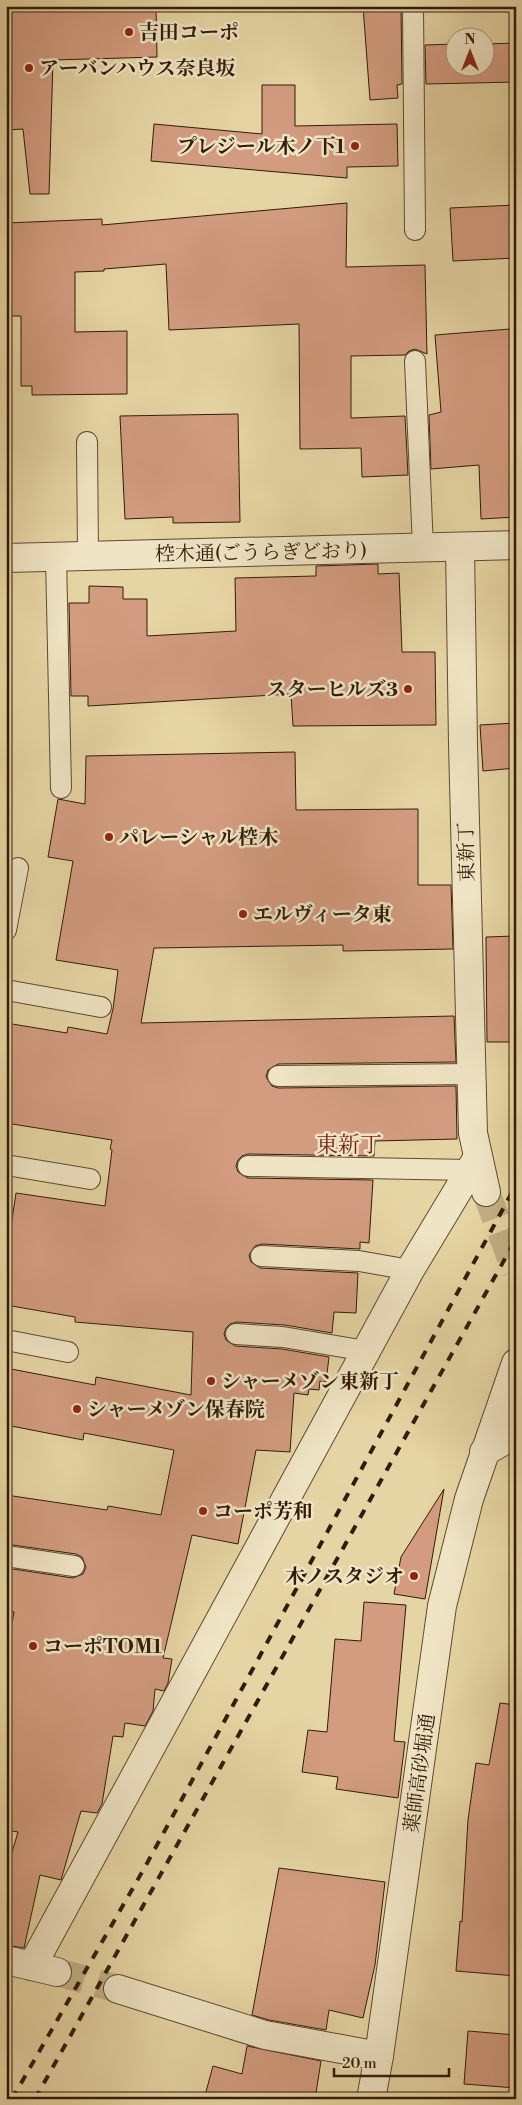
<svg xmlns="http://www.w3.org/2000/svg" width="522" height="2105" viewBox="0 0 522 2105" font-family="'Libre Bodoni','Noto Serif JP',serif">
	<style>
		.building { fill: #d39c80; stroke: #311c09 }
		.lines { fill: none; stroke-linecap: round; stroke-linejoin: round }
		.minor-tunnel { stroke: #c2b085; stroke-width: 28; stroke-dasharray: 28 14; stroke-linecap: butt }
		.service-casing { stroke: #5e4a30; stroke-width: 22 }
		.minor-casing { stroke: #5e4a30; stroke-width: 30 }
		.service { stroke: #efe4c4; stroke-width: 20 }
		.minor { stroke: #efe4c4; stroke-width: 28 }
		.rail { stroke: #311c09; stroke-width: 4; stroke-dasharray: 9 9; stroke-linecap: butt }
		.poi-dot { fill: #8f2418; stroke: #efe4c4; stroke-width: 2 }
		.labels { text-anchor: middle; stroke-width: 5; stroke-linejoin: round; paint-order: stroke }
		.poi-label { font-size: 20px; font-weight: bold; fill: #311c09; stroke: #efe4c4; text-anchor: start }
		.street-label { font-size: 20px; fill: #311c09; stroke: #efe4c4 }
		.quarter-label { font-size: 22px; fill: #7a1f14; stroke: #efe4c4 }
	</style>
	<rect width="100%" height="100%" fill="#e6d5a4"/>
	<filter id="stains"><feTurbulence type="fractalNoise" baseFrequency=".004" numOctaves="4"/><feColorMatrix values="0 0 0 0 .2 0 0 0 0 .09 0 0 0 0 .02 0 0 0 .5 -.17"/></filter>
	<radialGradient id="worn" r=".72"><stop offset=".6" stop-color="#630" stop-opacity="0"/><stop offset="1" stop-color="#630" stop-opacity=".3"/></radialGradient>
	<g class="building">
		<polygon points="6,6 156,6 157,57 53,60 49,194 30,194 23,129 6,130"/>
		<polygon points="363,6 401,6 402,84 397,85 398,98 370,100"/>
		<polygon points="516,43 516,82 426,84 425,45 454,44 454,68 484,68 484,44"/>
		<polygon points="262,85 295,85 295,126 397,124 398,166 347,167 347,178 151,161 154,124 262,134"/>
		<polygon points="347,203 346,267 425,265 427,354 415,349 409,351 405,355 351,356 351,418 405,416 408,475 362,477 361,448 300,449 299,324 169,330 166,264 104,269 104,271 75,272 75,332 127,331 127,394 32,395 32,386 21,386 21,316 6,316 6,223 102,219 102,225"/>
		<polygon points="516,205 516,258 453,261 450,208"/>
		<polygon points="510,329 516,398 516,517 481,519 479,465 431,469 429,415 441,412 435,335"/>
		<polygon points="238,414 240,522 173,523 173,517 125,519 120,416"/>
		<polygon points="378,564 378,574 399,573 402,652 435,652 436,725 293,726 291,694 88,706 88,696 71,696 69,603 89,603 89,586 123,587 123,599 147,599 147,636 236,631 235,578 316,576 316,566"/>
		<polygon points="516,723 516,768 483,771 480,725"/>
		<polygon points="295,752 296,810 418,809 418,885 451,885 453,949 343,951 343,945 154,948 141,1023 454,1016 456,1062 278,1064 268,1070 266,1077 272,1086 278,1088 456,1086 457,1139 375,1141 374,1156 248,1154 242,1156 238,1160 236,1166 238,1172 248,1178 373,1180 369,1243 360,1242 360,1249 262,1244 255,1246 249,1255 251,1262 260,1268 358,1273 356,1313 334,1312 332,1333 285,1325 237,1322 230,1324 226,1328 224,1334 226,1340 235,1346 282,1349 329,1357 326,1382 320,1381 319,1390 309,1389 308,1395 294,1393 290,1452 256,1450 238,1544 192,1535 163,1658 172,1659 168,1683 164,1691 155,1689 153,1711 145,1726 125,1723 123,1737 113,1736 102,1804 97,1813 81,1811 61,1880 40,1875 24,1948 6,1945 6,1873 18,1832 6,1830 6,1656 14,1612 6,1611 6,1568 73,1578 83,1574 86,1567 82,1557 76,1554 6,1544 6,1495 107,1510 108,1506 161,1515 174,1450 84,1433 83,1440 6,1425 6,1393 11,1369 95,1385 96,1377 191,1395 193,1332 75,1322 75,1317 6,1305 6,1260 16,1193 105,1206 112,1150 110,1149 112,1140 6,1123 6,1023 67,1033 68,1027 107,1034 113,1009 118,970 56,960 73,861 48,857 58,799 85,804 86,756"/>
		<polygon points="516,936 516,1042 487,1042 486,937"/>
		<polygon points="444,1489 425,1599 394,1594 401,1557"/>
		<polygon points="364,1602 406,1605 394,1741 405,1742 398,1798 336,1789 338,1777 302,1772 308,1730 327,1732 335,1639 361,1641"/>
		<polygon points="500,1703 516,1705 516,1875 512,1930 516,1930 516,1976 456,1971 460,1921 462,1922 468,1820 476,1763 489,1765"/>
		<polygon points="279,1868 385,1882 375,1965 363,2018 329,2010 326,2030 269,2020 252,2015"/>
		<polygon points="468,2031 516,2035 516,2088 464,2084"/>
		<polygon points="247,2046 321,2061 315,2099 204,2099 213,2066 242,2074"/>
	</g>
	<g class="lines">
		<g class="minor-tunnel">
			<polyline points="486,1192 516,1271"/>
			<polyline points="57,1972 118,1989"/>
		</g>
		<defs>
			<g id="service">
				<polyline points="413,6 415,230"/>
				<polyline points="415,361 423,548"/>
				<polyline points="87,442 88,556"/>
				<polyline points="56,557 61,788"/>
				<polyline points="6,930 18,868"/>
				<polyline points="6,990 101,1007"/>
				<polyline points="278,1076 472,1074"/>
				<polyline points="6,1165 90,1179"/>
				<polyline points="248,1166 470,1170"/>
				<polyline points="261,1256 359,1261 410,1270"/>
				<polyline points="236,1334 283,1337 366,1351"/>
				<polyline points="6,1340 68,1352"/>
				<polyline points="6,1556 74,1566"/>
			</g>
			<g id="minor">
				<polyline points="460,547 463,744 473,1133 486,1192"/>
				<polyline points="6,558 516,545"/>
				<polyline points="484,1452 516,1434"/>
				<polyline points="6,1960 57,1972"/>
				<polyline points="32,1966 410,1270 478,1157"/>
				<polyline points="118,1989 265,2035 379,2056"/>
				<polyline points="371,2099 379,2056 442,1606 469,1499 516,1363"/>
			</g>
		</defs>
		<use href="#service" class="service-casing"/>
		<use href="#minor" class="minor-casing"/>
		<use href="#service" class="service"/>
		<use href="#minor" class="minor"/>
		<g class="rail">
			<polyline points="12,2099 145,1867 516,1185"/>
			<polyline points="35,2099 516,1239"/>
		</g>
	</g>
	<g class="poi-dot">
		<circle cx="129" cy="32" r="5"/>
		<circle cx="29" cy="68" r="5"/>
		<circle cx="355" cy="146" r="5"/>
		<circle cx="408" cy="689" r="5"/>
		<circle cx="109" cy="837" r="5"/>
		<circle cx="243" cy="914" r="5"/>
		<circle cx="211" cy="1381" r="5"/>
		<circle cx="77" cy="1409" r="5"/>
		<circle cx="203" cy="1511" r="5"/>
		<circle cx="414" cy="1576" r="5"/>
		<circle cx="33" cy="1646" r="5"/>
	</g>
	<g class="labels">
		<g class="poi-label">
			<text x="139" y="39">吉田コーポ</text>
			<text x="39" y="75">アーバンハウス奈良坂</text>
			<text x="345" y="153" text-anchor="end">プレジール木ノ下1</text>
			<text x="398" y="696" text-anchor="end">スターヒルズ3</text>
			<text x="119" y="844">パレーシャル椌木</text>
			<text x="253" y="921">エルヴィータ東</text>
			<text x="221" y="1388">シャーメゾン東新丁</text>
			<text x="87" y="1416">シャーメゾン保春院</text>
			<text x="213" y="1518">コーポ芳和</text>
			<text x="404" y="1583" text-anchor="end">木ノスタジオ</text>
			<text x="43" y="1653">コーポTOM1</text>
		</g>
		<g class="street-label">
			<text transform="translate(261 552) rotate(-1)" y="7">椌木通(ごうらぎどおり)</text>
			<text transform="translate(466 852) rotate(-92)" y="7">東新丁</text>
			<text transform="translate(419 1773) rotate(-82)" y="7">薬師高砂堀通</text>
		</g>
		<g class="quarter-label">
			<text x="349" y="1152">東新丁</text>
		</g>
	</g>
	<rect width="522" height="2105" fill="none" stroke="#e6d5a4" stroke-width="25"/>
	<rect x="8" y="8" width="507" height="2090" fill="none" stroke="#311c09" stroke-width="2.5"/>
	<rect x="12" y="12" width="497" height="2080" fill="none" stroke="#311c09"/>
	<g transform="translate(470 52)"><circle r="24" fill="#efe4c4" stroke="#a39479"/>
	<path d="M0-4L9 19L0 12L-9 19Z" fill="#8f2418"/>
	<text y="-8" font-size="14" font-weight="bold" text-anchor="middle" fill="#311c09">N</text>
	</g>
	<path d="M334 2068v8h115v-8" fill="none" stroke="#311c09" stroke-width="2.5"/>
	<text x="342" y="2068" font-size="15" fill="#311c09" stroke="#efe4c4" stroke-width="4" paint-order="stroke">20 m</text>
	<rect width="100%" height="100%" filter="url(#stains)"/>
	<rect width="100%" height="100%" fill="url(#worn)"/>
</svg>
